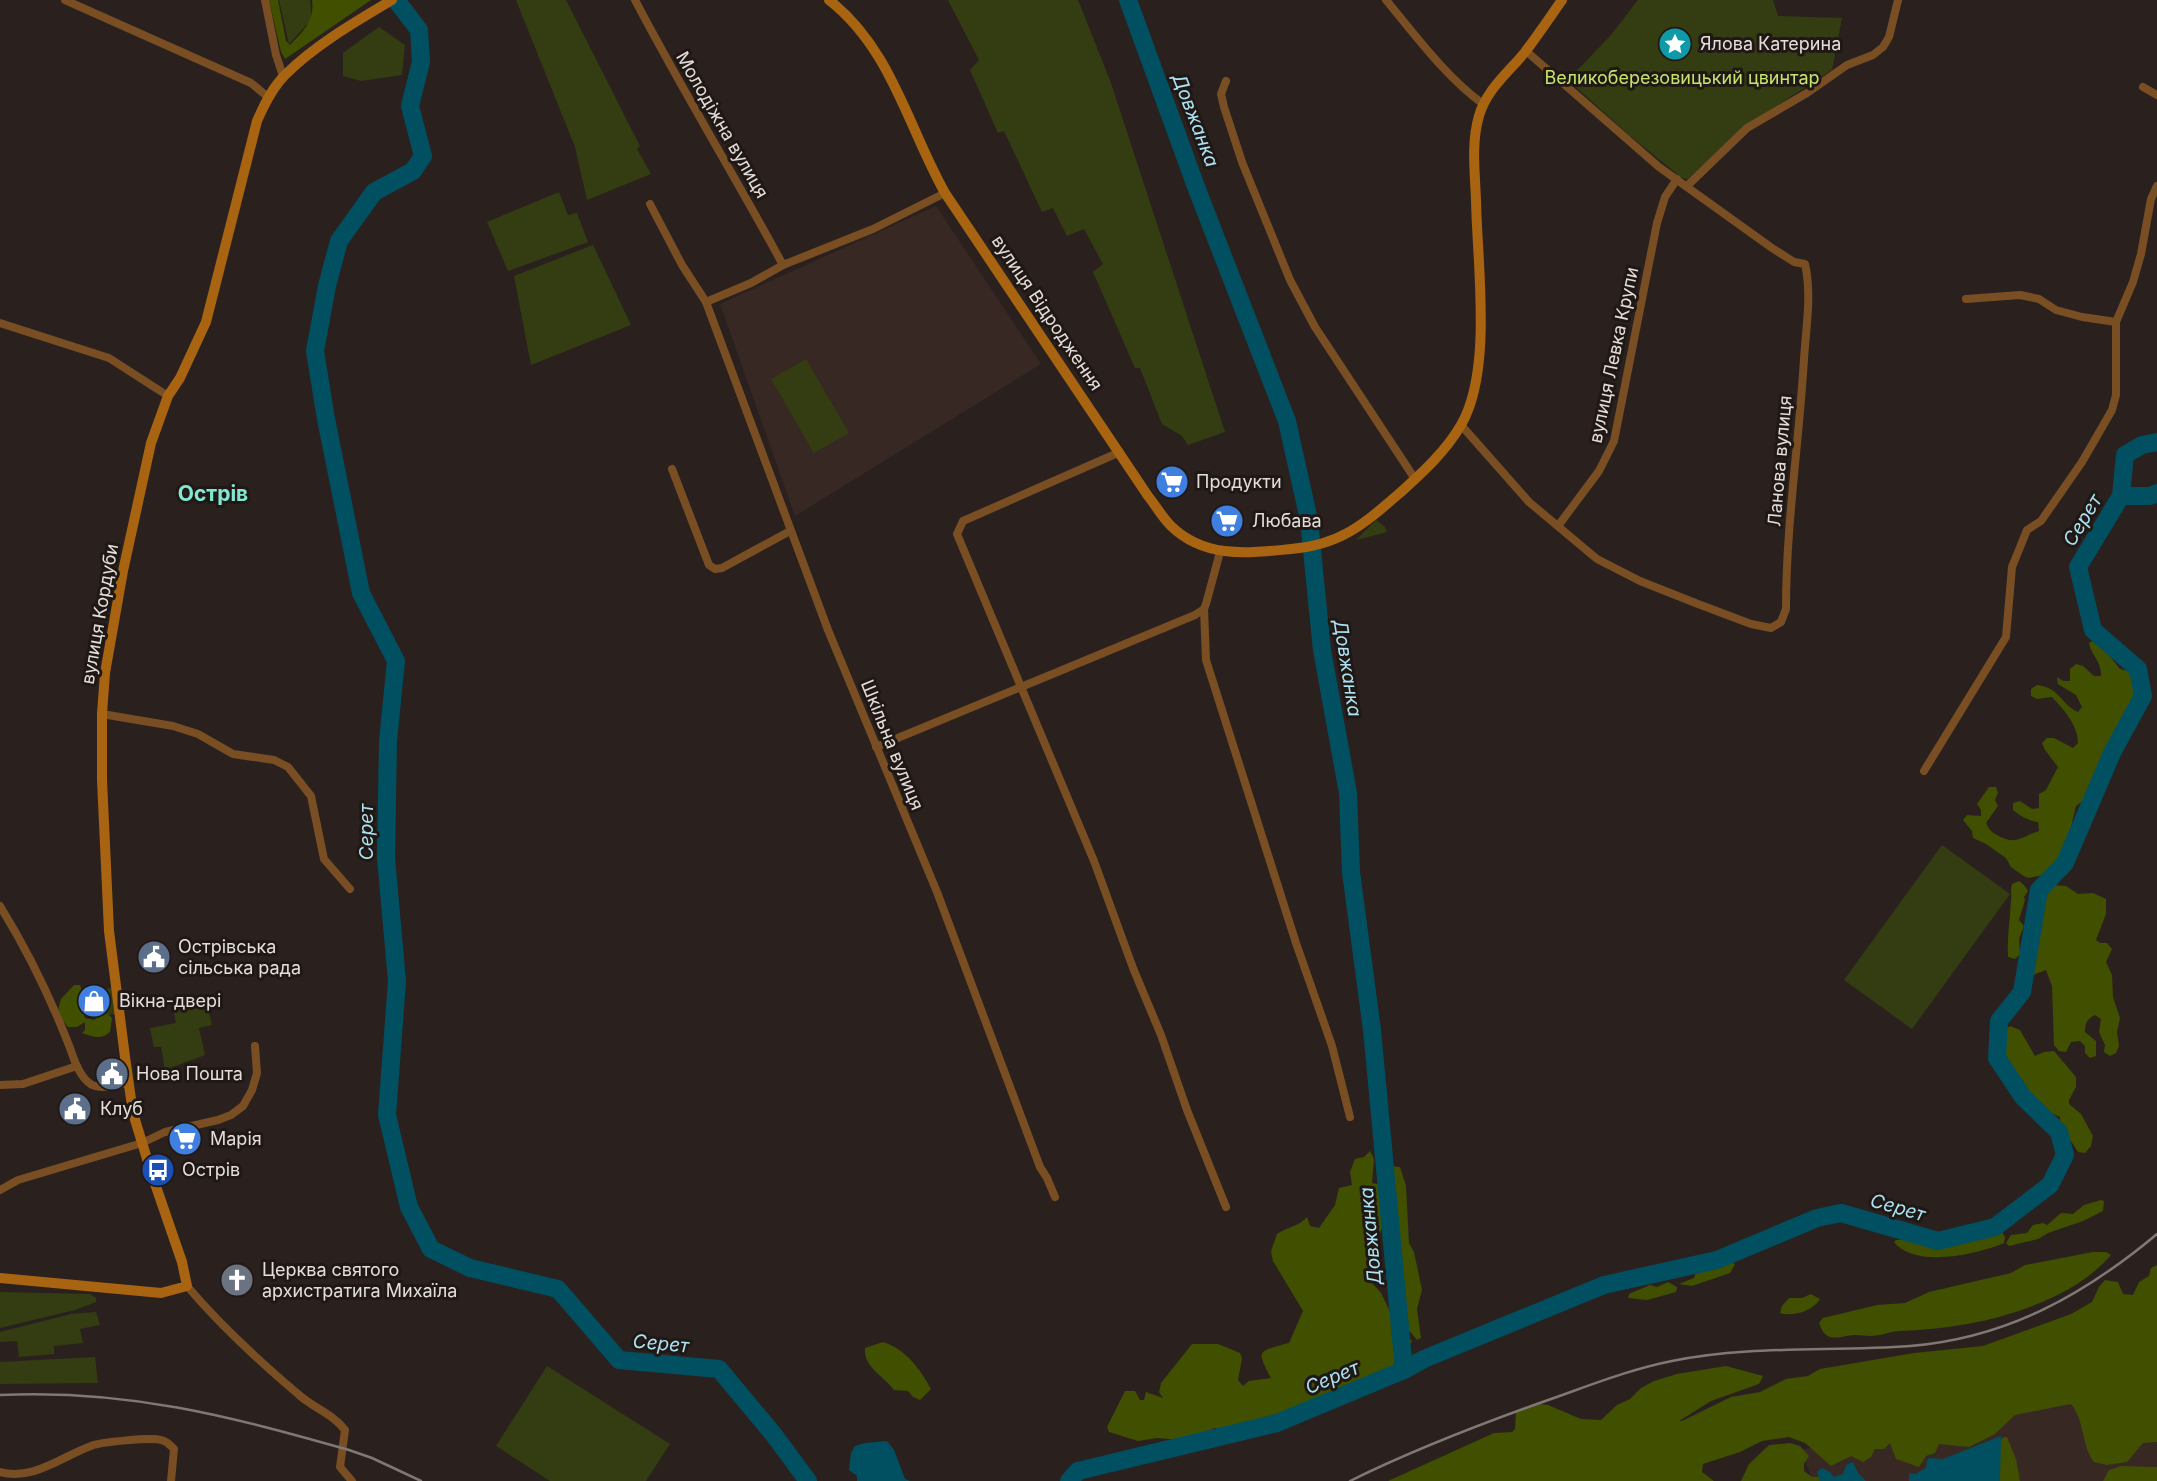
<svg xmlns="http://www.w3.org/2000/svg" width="2157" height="1481" viewBox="0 0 2157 1481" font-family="Inter,sans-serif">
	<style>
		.built { fill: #372823 }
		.green { fill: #333d11 }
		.forest { fill: #404f00 }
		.water { fill: #005061 }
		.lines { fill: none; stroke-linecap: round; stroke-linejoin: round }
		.river { stroke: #005061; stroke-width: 18 }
		.street { stroke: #794e23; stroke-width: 8 }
		.secondary { stroke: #a86411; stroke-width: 10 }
		.rail { stroke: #807875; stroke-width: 2.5 }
		.labels { text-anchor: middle; stroke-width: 6; stroke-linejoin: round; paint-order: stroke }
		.poi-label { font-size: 18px; fill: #e4dedb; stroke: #201815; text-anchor: start }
		.park-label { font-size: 18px; fill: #c5e46c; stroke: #201815 }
		.street-label { font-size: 18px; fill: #e4dedb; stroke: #201815 }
		.water-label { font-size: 19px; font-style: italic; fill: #ace3f4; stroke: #201815 }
		.quarter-label { font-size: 21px; font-weight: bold; fill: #82e7d3; stroke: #201815 }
	</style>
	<rect width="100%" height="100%" fill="#2a211e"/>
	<g class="built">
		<polygon points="936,206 1041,364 795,516 720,304"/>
		<polygon points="2157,1369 2157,1481 1813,1481 1801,1450"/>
	</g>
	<g class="green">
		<polygon points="279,0 310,0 312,19 289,44"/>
		<polygon points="516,0 566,0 640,146 637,149 651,174 587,200 575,147"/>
		<polygon points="948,0 1078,0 1111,83 1225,432 1188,445 1182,436 1162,424 1140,368 1135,368 1093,272 1103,264 1084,229 1067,236 1053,208 1042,212 1004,131 998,133 970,70 979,60"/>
		<polygon points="1638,0 1773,0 1778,16 1842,18 1832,70 1741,129 1688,179 1682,178 1629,135 1568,80 1611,35"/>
		<polygon points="379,27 405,45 402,75 361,81 343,76 343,53"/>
		<polygon points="559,192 568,215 577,213 588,242 508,271 487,222"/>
		<polygon points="593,245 631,325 531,365 514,276"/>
		<polygon points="806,359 849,433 814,453 771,379"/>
		<polygon points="1376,520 1385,527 1387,532 1356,540"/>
		<polygon points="1942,845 2010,894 1912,1029 1844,980"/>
		<polygon points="112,988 115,1014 103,1016 98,990"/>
		<polygon points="206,1000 212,1025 199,1028 205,1055 165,1070 161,1047 154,1047 150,1028 176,1023 173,1007"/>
		<polygon points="0,1292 90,1294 96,1298 96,1302 75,1310 0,1328"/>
		<polygon points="96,1312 100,1325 80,1329 83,1343 54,1346 54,1354 19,1357 17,1341 0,1342 0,1332 71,1314"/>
		<polygon points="95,1357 98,1383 0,1384 0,1362"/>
		<polygon points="547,1366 670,1444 646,1481 550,1481 496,1446"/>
	</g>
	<g class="forest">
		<path d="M 269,0 L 278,0 L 286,41 L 290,45 C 304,31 315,20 312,0 L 371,0 L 285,59 L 281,52 Z"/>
		<path d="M 2096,639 L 2120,669 L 2128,671 L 2138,682 L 2137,690 L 2130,702 L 2129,717 L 2125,730 L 2104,751 L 2087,798 L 2076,806 L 2066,847 L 2055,873 L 2028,878 L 2022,875 L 2011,867 L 2006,858 L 1986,844 L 1973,838 L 1972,831 L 1963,820 L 1967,815 L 1981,816 L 1981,810 L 1977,804 L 1989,787 L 1996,787 L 1998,793 L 1995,800 L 1998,806 L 1986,823 C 1989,829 1991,832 1997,835 C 2016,846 2021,837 2039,831 L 2038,822 C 2028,821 2021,816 2013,810 L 2013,803 L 2020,801 L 2032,809 L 2039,808 L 2039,794 L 2046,790 L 2058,767 L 2045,750 L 2042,743 L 2047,738 L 2054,738 L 2073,748 L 2078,743 C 2078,725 2064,710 2052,697 L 2037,699 L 2031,696 L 2031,689 L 2037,685 C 2061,688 2060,704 2078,712 L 2082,707 L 2076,695 L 2058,684 L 2057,677 L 2063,681 L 2070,681 L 2070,669 L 2076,664 L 2083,666 L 2094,676 L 2101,676 C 2102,662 2091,655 2089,643 Z"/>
		<path d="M 2019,881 L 2024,885 L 2028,891 L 2024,897 L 2025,900 L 2019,920 L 2024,926 L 2019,939 L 2020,954 L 2015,959 L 2008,957 C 2007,938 2010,919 2011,901 C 2012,894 2010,891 2012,884 Z"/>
		<path d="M 2052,885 L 2066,886 L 2078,894 L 2093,893 L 2106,899 L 2106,914 L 2096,940 L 2100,943 L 2107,943 L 2112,949 L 2106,962 L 2112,975 L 2113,997 L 2120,1018 L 2117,1032 L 2119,1046 L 2116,1053 L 2110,1056 L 2104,1052 L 2105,1045 L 2099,1032 L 2101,1019 L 2095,1015 C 2087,1019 2085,1023 2085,1032 L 2096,1041 L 2096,1056 L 2090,1058 L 2085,1053 L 2085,1046 L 2080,1041 L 2071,1042 L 2066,1052 L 2059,1051 L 2054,1045 L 2052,986 L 2046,970 L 2033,975 C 2018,947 2024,937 2039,911 C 2044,903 2047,894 2052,885 Z"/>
		<path d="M 74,985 L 80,985 C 84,996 81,1006 85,1018 L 94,1020 L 101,1015 L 108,1014 L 112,1018 L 110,1032 C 102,1040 92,1037 82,1033 L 85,1030 L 85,1022 L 77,1027 L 68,1027 L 57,1014 L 61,999 Z"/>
		<polygon points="2010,1026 2020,1030 2035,1056 2044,1052 2054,1051 2076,1077 2076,1087 2069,1100 2069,1104 2081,1114 2093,1136 2091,1146 2085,1153 2078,1152 2071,1141 2059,1132 2060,1117 2030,1104 2006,1077 2001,1054 2004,1030"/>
		<path d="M 1370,1151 L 1374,1159 L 1372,1183 L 1377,1184 L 1388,1166 L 1400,1167 L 1406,1186 L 1409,1243 L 1414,1252 L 1422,1290 L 1417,1309 L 1421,1338 L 1417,1340 L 1398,1317 L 1388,1276 L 1383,1225 C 1376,1241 1376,1264 1372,1283 L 1381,1293 L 1396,1324 L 1412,1341 L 1394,1373 L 1362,1387 L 1346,1400 L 1314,1399 L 1291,1419 L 1260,1418 L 1238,1430 L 1214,1428 L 1193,1441 L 1157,1438 L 1138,1441 L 1109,1432 L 1107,1427 L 1125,1391 L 1135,1391 L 1140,1400 L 1144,1400 L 1146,1392 L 1163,1398 L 1159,1392 L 1161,1383 L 1192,1344 L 1218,1344 L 1240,1353 L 1242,1358 L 1238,1380 L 1243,1386 L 1249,1381 L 1271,1378 C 1256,1349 1257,1352 1289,1343 L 1303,1311 L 1273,1261 L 1271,1251 L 1277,1234 C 1287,1227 1300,1226 1307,1217 L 1310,1226 L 1319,1228 L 1335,1205 L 1339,1188 L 1352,1185 L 1350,1172 L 1355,1159 L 1364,1157 Z"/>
		<polygon points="2101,1200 2104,1201 2103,1211 2083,1221 2048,1233 2038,1239 2009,1246 2006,1243 2011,1235 2027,1233 2033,1225 2043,1223 2047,1225 2061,1213 2073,1214 2084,1205"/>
		<path d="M 2001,1230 L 2005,1237 L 2004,1243 C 1978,1254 1915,1269 1894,1242 L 1896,1240 C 1911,1239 1927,1241 1941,1240 C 1961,1239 1981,1234 2001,1230 Z"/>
		<path d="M 2093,1252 L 2106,1252 L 2111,1255 C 2091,1278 2068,1291 2040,1303 C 1994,1322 1947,1329 1898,1331 C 1889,1332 1880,1336 1871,1336 C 1866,1336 1860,1335 1855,1335 C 1847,1335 1835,1340 1828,1336 C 1823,1334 1821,1328 1819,1323 L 1823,1318 L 1877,1305 L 1905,1303 L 1929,1292 L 2011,1273 L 2025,1265 Z"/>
		<polygon points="1723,1258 1735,1264 1730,1273 1692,1286 1679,1284 1694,1278 1698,1266"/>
		<path d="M 2157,1265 L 2157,1442 L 2143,1443 L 2127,1462 L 2107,1465 L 2094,1462 C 2081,1445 2085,1421 2071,1404 L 2015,1415 L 1995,1434 L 1969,1447 L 1939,1444 L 1935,1453 L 1926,1456 L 1919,1467 L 1896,1459 L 1890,1443 L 1884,1449 L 1875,1449 L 1871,1457 L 1863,1462 L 1851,1456 L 1831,1466 L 1805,1443 L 1789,1437 L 1762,1441 L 1740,1452 L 1703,1464 L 1702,1472 L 1714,1481 L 1388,1481 L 1494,1433 L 1512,1432 L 1515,1429 L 1516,1411 L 1539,1404 L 1548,1405 L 1581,1419 L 1601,1420 L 1617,1405 L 1630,1399 L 1641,1388 L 1654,1381 L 1677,1374 L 1726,1366 L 1763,1376 L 1759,1384 L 1711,1401 L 1679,1421 L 1682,1421 L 1731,1397 L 1760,1392 L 1786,1379 L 1808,1376 L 1820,1369 L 1914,1353 L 1983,1346 L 2071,1314 L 2092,1302 L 2099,1287 L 2105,1280 L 2118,1282 L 2123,1294 L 2133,1295 L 2139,1282 L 2149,1276 L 2151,1268 Z"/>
		<polygon points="1668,1282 1677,1287 1676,1292 1647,1300 1628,1298 1629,1294 1650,1285 1657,1287"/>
		<path d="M 1811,1294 L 1820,1299 C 1813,1311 1793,1317 1780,1313 L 1782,1306 L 1789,1298 L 1802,1298 Z"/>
		<path d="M 883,1342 C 906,1349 920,1369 931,1389 L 920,1400 L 913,1397 L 908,1391 L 894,1390 C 884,1376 863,1367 865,1348 Z"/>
		<polygon points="2004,1437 2007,1437 2016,1459 2020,1481 1994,1481 1999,1441"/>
		<polygon points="1790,1443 1800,1446 1809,1456 1804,1464 1804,1471 1812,1477 1820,1477 1820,1481 1741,1481 1749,1464 1769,1445"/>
		<polygon points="2121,1466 2157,1467 2157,1481 2103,1481 2109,1470"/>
	</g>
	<g class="water">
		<polygon points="2001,1436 2000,1481 1909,1481 1909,1473 1915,1474 1926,1468 1928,1458 1943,1459"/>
		<polygon points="887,1441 894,1450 905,1479 910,1481 857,1481 857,1476 849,1470 851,1453 855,1446 865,1443"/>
		<polygon points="1853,1462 1858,1473 1866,1481 1820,1481 1817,1472 1822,1468 1830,1472 1834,1477 1843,1474 1846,1465"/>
	</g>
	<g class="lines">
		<g class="river">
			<polyline points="396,0 419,30 421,62 410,106 423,156 413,171 374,192 339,241 327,286 315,351 326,419 361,593 396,661 388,741 386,858 397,981 387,1115 409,1207 431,1249 470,1268 558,1289 619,1360 719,1369 774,1435 808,1481"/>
			<polyline points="1128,0 1198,192 1287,421 1309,520 1322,650 1348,793 1351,872 1372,1030 1404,1370"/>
			<polyline points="2121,496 2125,455 2142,445 2157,442"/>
			<polyline points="1069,1481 1078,1471 1277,1423 1404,1370 1424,1359 1604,1285 1717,1260 1817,1218 1841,1213 1938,1241 1995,1227 2050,1185 2065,1155 2059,1132 2023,1097 1997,1058 1999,1021 2022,992 2039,890 2065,863 2112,753 2143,696 2138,669 2093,630 2078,567 2121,496 2150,496 2157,493"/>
		</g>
		<g class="street">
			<polyline points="65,0 251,83 268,97"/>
			<polyline points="265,0 276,55 283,76"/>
			<path d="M 635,0 C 682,90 735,176 783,265"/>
			<path d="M 1386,0 C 1416,36 1445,76 1483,104"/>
			<polyline points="1226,81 1221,94 1224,107 1242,162 1290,280 1315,327 1415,479"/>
			<polyline points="2143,87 2157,95"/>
			<polyline points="1687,186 1747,128 1807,93 1847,65 1873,55 1883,47 1889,37 1898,0"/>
			<polyline points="650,204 682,265 706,302 828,630 937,892 1040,1167 1047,1178 1055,1197"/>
			<polyline points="1966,299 2020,295 2039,299 2056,310 2082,317 2116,322"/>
			<polyline points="706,302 751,283 783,265 873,229 945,193"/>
			<polyline points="0,323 109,358 168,396"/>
			<path d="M 1461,425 L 1529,502 L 1597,559 L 1640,581 L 1698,604 L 1751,624 L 1771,628 L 1781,622 L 1786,609 C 1786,525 1799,443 1804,359 C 1806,327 1812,295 1805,264 L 1794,262 L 1772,248 L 1659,167 L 1526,51"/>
			<polyline points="1120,452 963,521 957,534 1094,861 1133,968 1161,1035 1187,1110 1226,1207"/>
			<polyline points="672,469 709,565 715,569 722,568 790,531"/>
			<polyline points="1558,526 1599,471 1614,441 1657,223 1665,197 1677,179"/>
			<polyline points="1204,609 1206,660 1296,943 1332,1046 1350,1117"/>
			<polyline points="102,714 173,726 198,734 233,754 274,760 288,767 311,796 324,859 350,889"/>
			<polyline points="876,747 1195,615 1204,609 1206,604 1220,552"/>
			<polyline points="1924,771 2006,637 2012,567 2027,530 2041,521 2082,462 2112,410 2116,395 2116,322 2133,282 2141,254 2151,199 2157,186"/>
			<path d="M 0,906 C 28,951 51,999 70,1048 C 74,1060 80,1078 92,1085 C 102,1090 118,1084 129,1083"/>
			<polyline points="0,1085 23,1084 77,1066"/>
			<polyline points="0,1190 18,1180 142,1143 165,1132 218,1120 231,1115 243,1106 252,1090 257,1073 255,1046"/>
			<path d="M 187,1286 C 220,1325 259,1361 298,1394 C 313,1408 332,1413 345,1430 L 340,1467 L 352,1481"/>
			<path d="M 0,1472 C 33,1481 61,1457 91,1446 C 100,1442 152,1437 161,1440 C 167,1441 170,1445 174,1449 L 171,1481"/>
		</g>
		<g class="secondary">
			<path d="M 829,0 C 891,48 908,127 945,193 L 1148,496 C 1156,506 1162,517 1171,526 C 1205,559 1248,553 1291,549 C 1341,545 1364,524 1401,492 C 1423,472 1446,451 1461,425 C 1493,370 1477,263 1476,200 C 1475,173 1471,143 1479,116 C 1486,90 1509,72 1525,52 C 1538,35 1550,17 1562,0"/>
			<path d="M 0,1278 L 161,1293 L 187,1286 L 182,1262 L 151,1172 L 133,1113 L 125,1057 L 109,931 L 102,780 L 102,714 L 105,673 L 123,571 L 151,443 L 168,396 L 180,378 L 206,322 L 257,121 C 264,105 272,88 285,75 C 315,45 355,22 392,0"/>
		</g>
		<g class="rail">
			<path d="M 0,1395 C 127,1389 229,1416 349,1450 L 372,1458 L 421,1481"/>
			<path d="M 1350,1481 C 1415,1449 1483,1423 1551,1399 C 1591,1385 1631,1369 1672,1361 C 1750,1345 1831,1352 1910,1346 C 2007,1338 2084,1295 2157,1234"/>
		</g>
	</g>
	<defs>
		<symbol id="sight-disc" viewBox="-11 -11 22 22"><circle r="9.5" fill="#0f9aa8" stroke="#201815"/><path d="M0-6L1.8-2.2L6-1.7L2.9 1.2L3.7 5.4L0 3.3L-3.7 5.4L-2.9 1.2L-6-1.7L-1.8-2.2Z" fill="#fff"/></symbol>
		<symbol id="supermarket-disc" viewBox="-11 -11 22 22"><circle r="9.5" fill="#3f7fe0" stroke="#201815"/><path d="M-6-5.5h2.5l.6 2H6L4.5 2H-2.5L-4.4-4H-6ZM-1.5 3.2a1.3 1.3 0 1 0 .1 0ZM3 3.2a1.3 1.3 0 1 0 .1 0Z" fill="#fff"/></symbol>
		<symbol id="civic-disc" viewBox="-11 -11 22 22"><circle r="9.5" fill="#5c6f8a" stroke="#201815"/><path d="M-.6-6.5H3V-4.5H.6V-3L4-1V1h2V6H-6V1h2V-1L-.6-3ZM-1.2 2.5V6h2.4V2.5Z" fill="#fff"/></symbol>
		<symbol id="shop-disc" viewBox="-11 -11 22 22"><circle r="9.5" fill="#3f7fe0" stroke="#201815"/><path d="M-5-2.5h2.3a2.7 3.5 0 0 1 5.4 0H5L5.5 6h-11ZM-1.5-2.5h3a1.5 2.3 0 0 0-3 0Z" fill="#fff"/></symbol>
		<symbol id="bus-disc" viewBox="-11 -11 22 22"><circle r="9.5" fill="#1a4fb4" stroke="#201815"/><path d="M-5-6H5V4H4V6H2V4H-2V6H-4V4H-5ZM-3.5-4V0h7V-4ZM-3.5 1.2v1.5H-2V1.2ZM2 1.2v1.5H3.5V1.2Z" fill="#fff"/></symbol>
		<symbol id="church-disc" viewBox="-11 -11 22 22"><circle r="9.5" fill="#6b7280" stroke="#201815"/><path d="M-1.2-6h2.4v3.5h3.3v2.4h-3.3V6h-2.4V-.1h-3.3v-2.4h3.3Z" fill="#fff"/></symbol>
	</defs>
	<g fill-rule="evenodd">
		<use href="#sight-disc" x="1656" y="25" width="38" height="38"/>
		<use href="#supermarket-disc" x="1153" y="463" width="38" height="38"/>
		<use href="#supermarket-disc" x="1208" y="502" width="38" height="38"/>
		<use href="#civic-disc" x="135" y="938" width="38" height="38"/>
		<use href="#shop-disc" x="75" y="982" width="38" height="38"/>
		<use href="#civic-disc" x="93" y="1055" width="38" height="38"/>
		<use href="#civic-disc" x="56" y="1090" width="38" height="38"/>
		<use href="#supermarket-disc" x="166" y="1120" width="38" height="38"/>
		<use href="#bus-disc" x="139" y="1151" width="38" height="38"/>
		<use href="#church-disc" x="218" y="1261" width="38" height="38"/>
	</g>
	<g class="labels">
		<g class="poi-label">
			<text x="1700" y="50">Ялова Катерина</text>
			<text x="1196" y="488">Продукти</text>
			<text x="1252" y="527">Любава</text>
			<text x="178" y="953">Острівська<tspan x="178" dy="21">сільська рада</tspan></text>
			<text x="119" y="1007">Вікна-двері</text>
			<text x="136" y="1080">Нова Пошта</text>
			<text x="100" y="1115">Клуб</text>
			<text x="210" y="1145">Марія</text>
			<text x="182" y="1176">Острів</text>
			<text x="262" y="1276">Церква святого<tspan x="262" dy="21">архистратига Михаїла</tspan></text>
		</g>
		<g class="park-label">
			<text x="1682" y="84">Великоберезовицький цвинтар</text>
		</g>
		<g class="street-label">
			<text transform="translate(722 125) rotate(60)" y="6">Молодіжна вулиця</text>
			<text transform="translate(1047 313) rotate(56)" y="6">вулиця Відродження</text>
			<text transform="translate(1614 355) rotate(-78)" y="6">вулиця Левка Крупи</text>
			<text transform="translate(1780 461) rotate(-85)" y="6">Ланова вулиця</text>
			<text transform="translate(100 614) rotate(-80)" y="6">вулиця Кордуби</text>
			<text transform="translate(892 745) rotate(68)" y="6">Шкільна вулиця</text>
		</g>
		<g class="water-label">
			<text transform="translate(1196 120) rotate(69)" y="7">Довжанка</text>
			<text transform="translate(2082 520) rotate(-59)" y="7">Серет</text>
			<text transform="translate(1348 668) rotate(81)" y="7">Довжанка</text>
			<text transform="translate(366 832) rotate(-90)" y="7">Серет</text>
			<text transform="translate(1898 1207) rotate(16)" y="7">Серет</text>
			<text transform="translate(1370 1236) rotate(-95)" y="7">Довжанка</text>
			<text transform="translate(661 1343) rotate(5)" y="7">Серет</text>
			<text transform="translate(1332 1377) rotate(-23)" y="7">Серет</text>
		</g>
		<g class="quarter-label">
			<text x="213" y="501">Острів</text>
		</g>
	</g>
</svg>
